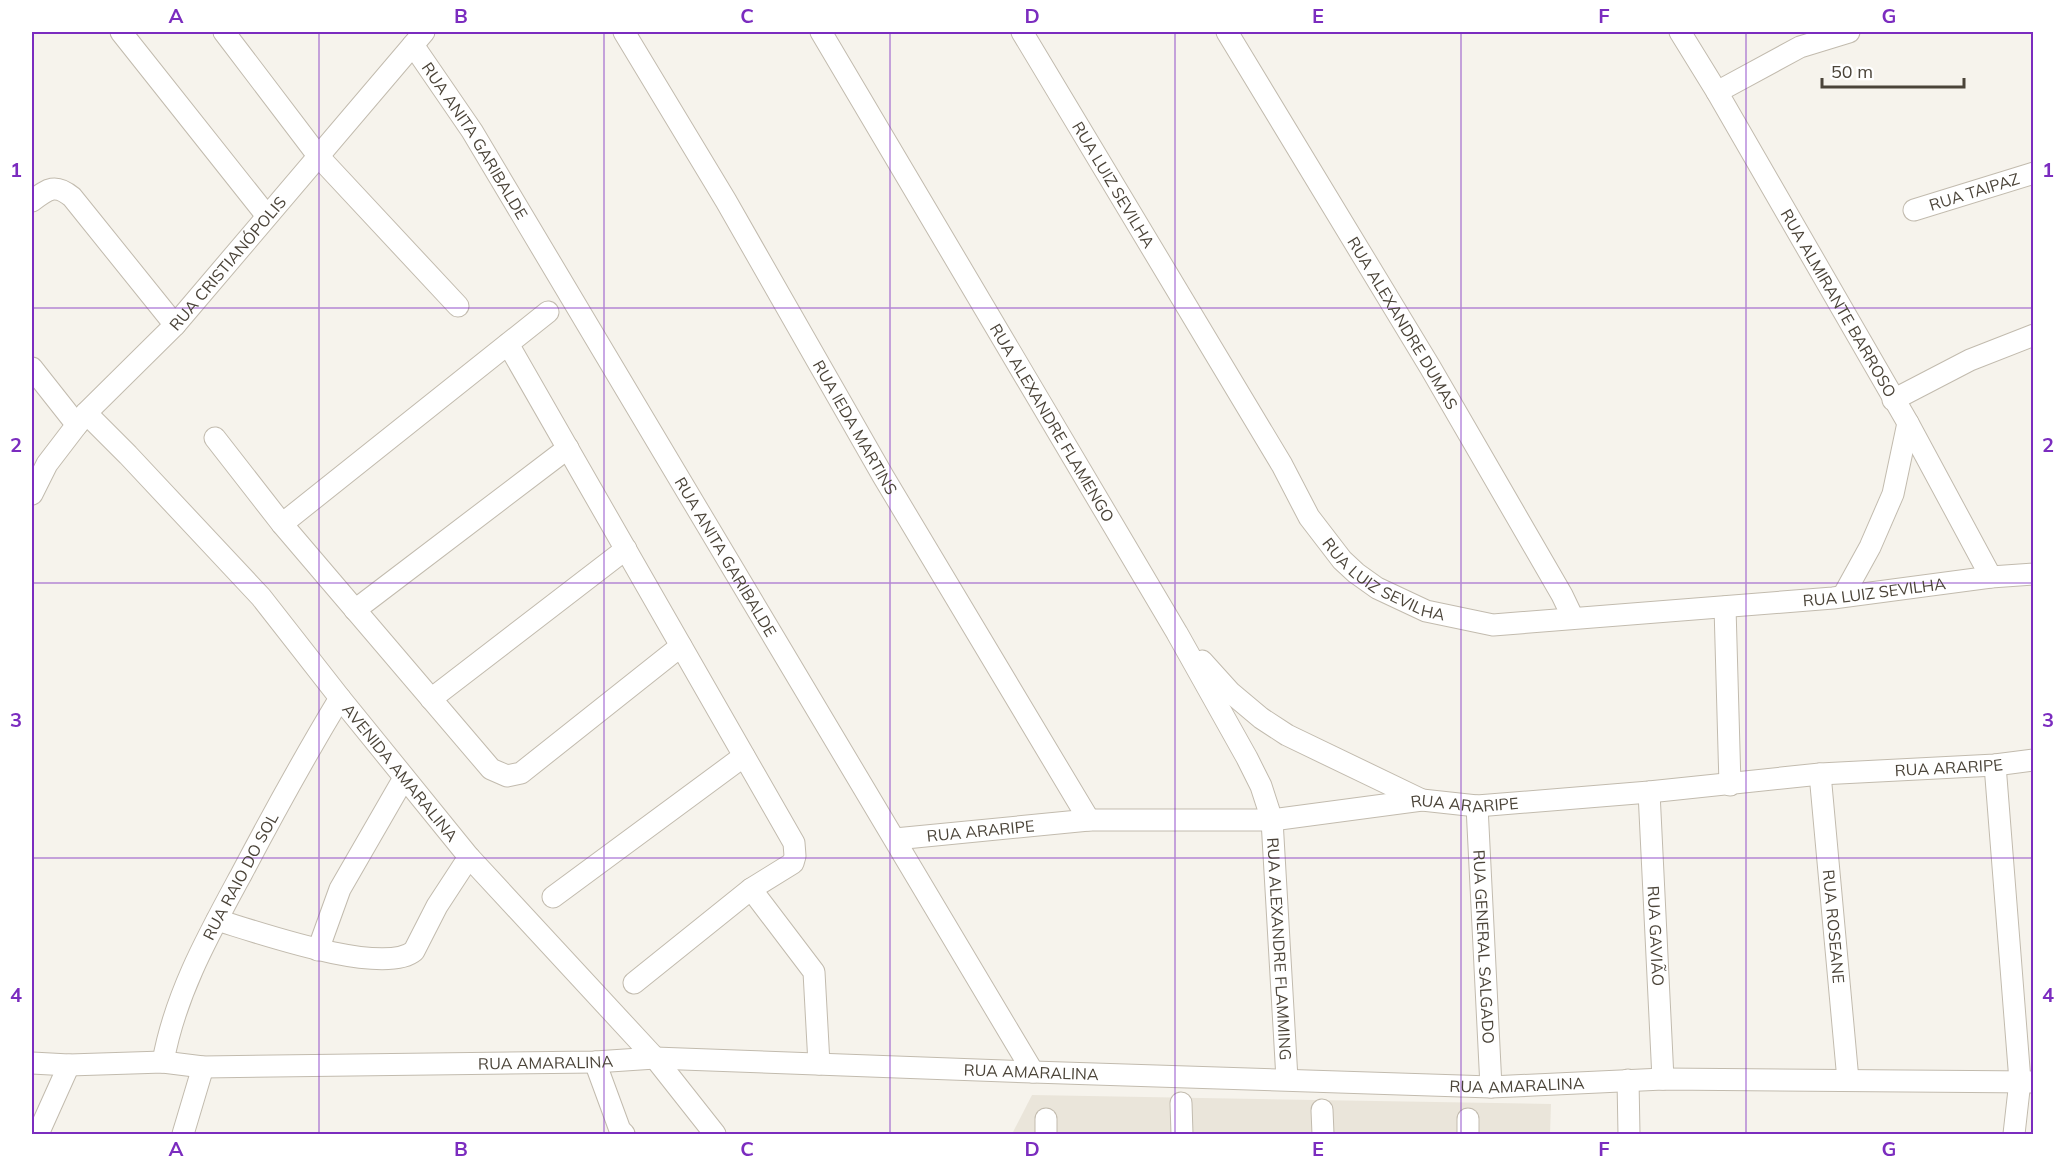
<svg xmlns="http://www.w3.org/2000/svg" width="2065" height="1166" viewBox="0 0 2065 1166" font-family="Mulish,sans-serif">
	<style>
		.residential { fill: #eae5da }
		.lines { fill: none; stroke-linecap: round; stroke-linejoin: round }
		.minor-casing { stroke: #c2bbae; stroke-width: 23 }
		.minor { stroke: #fff; stroke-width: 21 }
		.grid { fill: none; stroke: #7b2cbf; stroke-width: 1.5; stroke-opacity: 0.55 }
		.labels { text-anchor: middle; stroke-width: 5; stroke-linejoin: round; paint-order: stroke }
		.street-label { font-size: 16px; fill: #4b4439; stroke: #fff }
		.neatline { fill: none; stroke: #7b2cbf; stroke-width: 2 }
		.grid-label { font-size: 20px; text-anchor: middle; font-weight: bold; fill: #7b2cbf }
	</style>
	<rect width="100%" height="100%" fill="#f6f3ec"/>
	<polygon class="residential" points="1032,1095 1551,1104 1550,1134 1012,1134"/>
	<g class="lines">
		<defs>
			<g id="minor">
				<polyline points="121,32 267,216"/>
				<polyline points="224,32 319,157 458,306"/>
				<path id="s1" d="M 624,32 L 726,201 L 883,476 L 1089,820"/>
				<path id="s2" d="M 821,32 L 1177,633 L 1247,758 L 1261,786 L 1272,820 L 1287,1079"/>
				<path id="s3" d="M 1022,32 L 1282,465 L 1309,517 L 1342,560 L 1356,573 L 1377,588 L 1426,611 L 1493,625 L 1833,598 L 1991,577 L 2034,574"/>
				<path id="s4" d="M 1227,32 L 1430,367 L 1562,595 L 1573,618"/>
				<path id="s5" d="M 1680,32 L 1717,92 L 1908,423 L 1991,577"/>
				<path id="s6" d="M 413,45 L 472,131 L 1033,1072"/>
				<polyline points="1717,92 1800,47 1849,32"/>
				<path d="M 32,201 C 48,189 55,183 72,197 L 175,325"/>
				<path id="s7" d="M 1914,210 L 2034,173"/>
				<polyline points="508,344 794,843 795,856 793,863 751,889 634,983"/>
				<polyline points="32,368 77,425"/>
				<polyline points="1893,400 1970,360 2034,335"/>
				<path id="s8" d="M 86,413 L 128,455 L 261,597 L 340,698 L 469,857 L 655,1058 L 715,1134"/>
				<polyline points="215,438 282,524 491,769 507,776 521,773 681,646"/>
				<path id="s9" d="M 32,494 L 47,464 L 86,413 L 175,325 L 424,32"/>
				<polyline points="282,524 548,312"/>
				<polyline points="1843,596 1870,547 1893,494 1908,423"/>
				<polyline points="1725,607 1730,785"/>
				<polyline points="355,610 568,448"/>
				<polyline points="1202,661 1230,692 1261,718 1287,735 1422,800"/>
				<polyline points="431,699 626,549"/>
				<polyline points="1995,765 2020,1081 2014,1134"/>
				<path id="s10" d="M 1820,774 L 1848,1080"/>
				<path id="s11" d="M 1649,792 L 1663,1079"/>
				<path id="s12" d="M 1477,806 L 1491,1087"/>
				<path id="s13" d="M 895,839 L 1089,820 L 1272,820 L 1422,800 L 1477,806 L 1649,792 L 1820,774 L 1995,765 L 2034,760"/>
				<polyline points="751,889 814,972 819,1064"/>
				<polyline points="553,897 744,756"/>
				<path d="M 217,920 C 254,931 384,977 414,951 L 437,906 L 469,857"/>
				<polyline points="318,950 340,889 404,778"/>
				<path id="s14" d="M 163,1062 C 175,994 209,934 242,873 C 273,814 305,756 340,698"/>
				<polyline points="595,1062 620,1130 624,1134"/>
				<path id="s15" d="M 32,1063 L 69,1065 L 163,1062 L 203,1067 L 595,1062 L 655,1058 L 1033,1072 L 1491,1087 L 1663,1079 L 2034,1082"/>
				<polyline points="1628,1080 1629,1134"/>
				<polyline points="1181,1103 1182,1134"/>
				<polyline points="1322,1110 1323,1134"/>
				<polyline points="1046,1119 1046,1134"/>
				<polyline points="38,1134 69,1065"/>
				<polyline points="183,1134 203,1067"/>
				<polyline points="1468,1134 1468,1119"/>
			</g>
		</defs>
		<use href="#minor" class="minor-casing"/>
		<use href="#minor" class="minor"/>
	</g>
	<path class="grid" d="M 319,32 L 319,1134M 604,32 L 604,1134M 890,32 L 890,1134M 1175,32 L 1175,1134M 1461,32 L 1461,1134M 1746,32 L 1746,1134M 32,308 L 2034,308M 32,583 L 2034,583M 32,858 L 2034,858"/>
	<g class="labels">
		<g class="street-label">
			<text dy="6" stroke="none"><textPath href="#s6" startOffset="114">RUA ANITA GARIBALDE</textPath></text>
			<text dy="6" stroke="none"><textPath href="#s3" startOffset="178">RUA LUIZ SEVILHA</textPath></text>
			<text dy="6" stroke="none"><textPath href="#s7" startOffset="63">RUA TAIPAZ</textPath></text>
			<text dy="6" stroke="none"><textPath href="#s9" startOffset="304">RUA CRISTIANÓPOLIS</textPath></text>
			<text dy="6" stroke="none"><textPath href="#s5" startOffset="314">RUA ALMIRANTE BARROSO</textPath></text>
			<text dy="6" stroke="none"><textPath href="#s4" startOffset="340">RUA ALEXANDRE DUMAS</textPath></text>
			<text dy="6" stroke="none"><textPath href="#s2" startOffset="454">RUA ALEXANDRE FLAMENGO</textPath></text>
			<text dy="6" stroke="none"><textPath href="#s1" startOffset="458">RUA IEDA MARTINS</textPath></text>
			<text dy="6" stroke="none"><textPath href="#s6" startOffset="600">RUA ANITA GARIBALDE</textPath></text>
			<text dy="6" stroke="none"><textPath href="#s3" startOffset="664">RUA LUIZ SEVILHA</textPath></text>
			<text dy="6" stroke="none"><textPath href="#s3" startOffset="1168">RUA LUIZ SEVILHA</textPath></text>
			<text dy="6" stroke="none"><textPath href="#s13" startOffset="1058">RUA ARARIPE</textPath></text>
			<text dy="6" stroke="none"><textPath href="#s8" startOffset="478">AVENIDA AMARALINA</textPath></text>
			<text dy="6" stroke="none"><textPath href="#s13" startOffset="572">RUA ARARIPE</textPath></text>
			<text dy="6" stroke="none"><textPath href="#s13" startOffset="86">RUA ARARIPE</textPath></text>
			<text dy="6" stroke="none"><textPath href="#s14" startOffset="202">RUA RAIO DO SOL</textPath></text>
			<text dy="6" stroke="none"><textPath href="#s10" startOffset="153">RUA ROSEANE</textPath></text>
			<text dy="6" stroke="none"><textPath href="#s11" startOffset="144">RUA GAVIÃO</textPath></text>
			<text dy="6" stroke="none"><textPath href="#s12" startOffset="141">RUA GENERAL SALGADO</textPath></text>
			<text dy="6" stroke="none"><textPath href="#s2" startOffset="1038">RUA ALEXANDRE FLAMMING</textPath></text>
			<text dy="6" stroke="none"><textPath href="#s15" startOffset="514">RUA AMARALINA</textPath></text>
			<text dy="6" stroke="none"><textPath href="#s15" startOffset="1000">RUA AMARALINA</textPath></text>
			<text dy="6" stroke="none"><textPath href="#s15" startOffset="1486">RUA AMARALINA</textPath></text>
		</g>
	</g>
	<rect width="2065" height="1166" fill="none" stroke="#ffffff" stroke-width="66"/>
	<path d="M1822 78v9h142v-9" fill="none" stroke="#4b4439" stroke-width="3"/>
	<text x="1831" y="78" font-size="18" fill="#4b4439" stroke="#ffffff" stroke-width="4.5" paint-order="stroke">50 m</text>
	<rect x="33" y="33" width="1999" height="1100" class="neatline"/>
	<g class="grid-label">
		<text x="176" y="23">A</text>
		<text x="461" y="23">B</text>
		<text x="747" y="23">C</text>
		<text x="1032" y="23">D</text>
		<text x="1318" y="23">E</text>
		<text x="1604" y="23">F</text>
		<text x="1889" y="23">G</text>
		<text x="16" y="177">1</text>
		<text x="2048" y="177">1</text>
		<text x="16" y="452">2</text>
		<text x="2048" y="452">2</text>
		<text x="16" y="727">3</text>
		<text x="2048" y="727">3</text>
		<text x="16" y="1002">4</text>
		<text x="2048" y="1002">4</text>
		<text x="176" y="1156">A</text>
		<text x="461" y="1156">B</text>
		<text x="747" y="1156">C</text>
		<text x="1032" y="1156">D</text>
		<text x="1318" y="1156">E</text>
		<text x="1604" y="1156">F</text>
		<text x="1889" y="1156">G</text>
	</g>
</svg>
